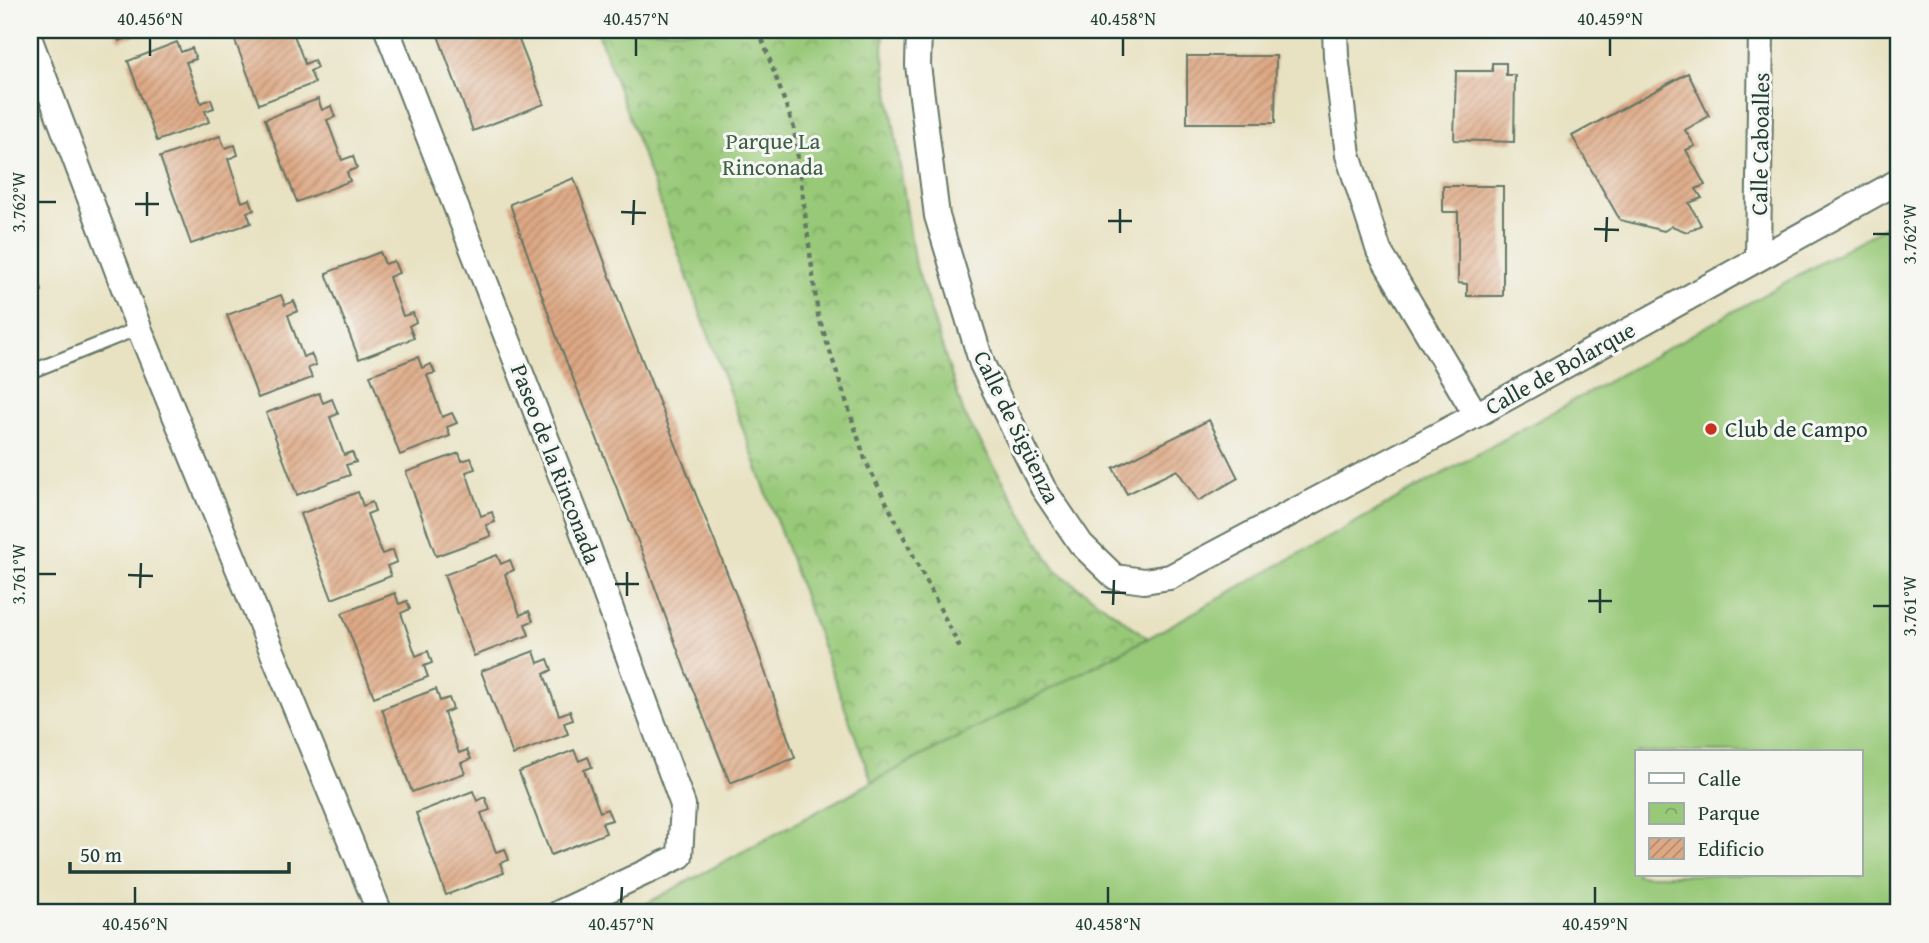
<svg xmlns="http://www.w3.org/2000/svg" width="1929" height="943" viewBox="0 0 1929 943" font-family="'Gentium Book Plus',serif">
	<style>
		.park { fill: url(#park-crowns); stroke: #5c8356; stroke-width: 2 }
		.pitch { fill: #98c978; stroke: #5c8356; stroke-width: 2; fill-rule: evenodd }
		.building { fill: url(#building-hatch) }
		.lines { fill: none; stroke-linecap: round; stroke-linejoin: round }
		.lane-casing { stroke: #657766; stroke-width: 16 }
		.street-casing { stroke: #657766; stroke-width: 28 }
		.path { stroke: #657766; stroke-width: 4.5; stroke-dasharray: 5 5; stroke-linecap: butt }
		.lane { stroke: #fff; stroke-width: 12 }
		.street { stroke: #fff; stroke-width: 24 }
		.ticks { fill: none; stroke: #1f3d34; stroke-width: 2.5 }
		.poi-dot { fill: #c8321e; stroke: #f6f6f2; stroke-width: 2.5 }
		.labels { text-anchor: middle; stroke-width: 6; stroke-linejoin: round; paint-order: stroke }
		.park-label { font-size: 23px; fill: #3d6045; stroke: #f6f6f2 }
		.street-label { font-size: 23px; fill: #1f3d34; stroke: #f6f6f2 }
		.poi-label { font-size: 23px; fill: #1f3d34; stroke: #f6f6f2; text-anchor: start }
		.neatline { fill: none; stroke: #1f3d34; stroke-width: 2.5 }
		.ticks-label { font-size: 18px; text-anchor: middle; fill: #1f3d34 }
	</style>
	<defs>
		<pattern id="park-crowns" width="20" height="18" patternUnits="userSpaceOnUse" patternTransform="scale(1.75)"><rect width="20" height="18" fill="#98c978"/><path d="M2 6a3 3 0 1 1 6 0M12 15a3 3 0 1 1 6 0" fill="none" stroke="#7ba463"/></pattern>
		<pattern id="building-hatch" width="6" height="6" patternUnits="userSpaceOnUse" patternTransform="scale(1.75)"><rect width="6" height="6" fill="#dea884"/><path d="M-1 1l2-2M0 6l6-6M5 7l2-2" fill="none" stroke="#b38a6d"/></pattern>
	</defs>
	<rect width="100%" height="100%" fill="#f6f6f2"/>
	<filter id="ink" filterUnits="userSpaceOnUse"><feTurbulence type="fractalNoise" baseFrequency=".0143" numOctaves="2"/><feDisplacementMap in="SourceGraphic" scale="14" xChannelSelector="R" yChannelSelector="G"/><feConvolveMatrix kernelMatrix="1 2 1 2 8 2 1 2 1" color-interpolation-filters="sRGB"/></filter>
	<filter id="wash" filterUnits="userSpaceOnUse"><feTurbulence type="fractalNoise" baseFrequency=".00686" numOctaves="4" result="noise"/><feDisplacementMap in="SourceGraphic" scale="28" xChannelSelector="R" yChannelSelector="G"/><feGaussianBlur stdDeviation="1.57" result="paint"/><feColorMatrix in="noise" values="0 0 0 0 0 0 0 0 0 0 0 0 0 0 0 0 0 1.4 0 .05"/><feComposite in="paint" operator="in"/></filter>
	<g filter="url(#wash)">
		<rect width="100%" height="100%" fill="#e8e2c2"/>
		<polygon class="park" points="597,30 884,30 883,52 914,260 964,414 1055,570 1148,638 872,782"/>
		<path class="pitch" d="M 1899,219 L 1899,913 L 629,913 L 872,782 L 1148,638 ZM 1637,752 L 1861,752 L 1861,875 L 1637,875 Z"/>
		<g id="blocks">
			<g class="building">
				<polygon points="114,30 149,30 119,41"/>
				<polygon points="231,30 292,30 305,64 314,60 317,68 310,71 315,83 259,104"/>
				<polygon points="436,30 515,30 544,104 473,131"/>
				<polygon points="177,42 181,52 192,48 196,59 186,62 201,103 211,99 214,108 205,111 209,122 157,141 128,61"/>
				<polygon points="1187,56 1276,56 1275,123 1187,123"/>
				<polygon points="1492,63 1506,63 1506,75 1515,75 1514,142 1454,140 1456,71 1492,71"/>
				<polygon points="1688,73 1709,116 1685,130 1695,146 1686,150 1705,185 1696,189 1702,198 1689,203 1701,225 1687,232 1672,226 1664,231 1620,220 1572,136"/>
				<polygon points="318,99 322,110 331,106 335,117 327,120 342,160 353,156 357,168 347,172 350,181 297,202 265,119"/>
				<polygon points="220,136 225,148 235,145 238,155 228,159 242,202 250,199 254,210 247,212 251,223 191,244 160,157"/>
				<polygon points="574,178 623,312 754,640 795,758 730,783 685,670 641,549 557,338 510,204"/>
				<polygon points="1443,186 1503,186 1503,296 1467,296 1467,284 1458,283 1458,212 1443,212"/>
				<polygon points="380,252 385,264 394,261 399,273 389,277 403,316 413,313 416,322 409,326 414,338 359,359 326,273"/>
				<polygon points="39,281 42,291 34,294 38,303 30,306 30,284"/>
				<polygon points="281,295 285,305 294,301 298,311 288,315 303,357 311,354 316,365 308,368 312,378 258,398 227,315"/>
				<polygon points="418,357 422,368 431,364 435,373 427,375 442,417 452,413 457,423 447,427 450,436 400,455 370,375"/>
				<polygon points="319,393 323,403 332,399 338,414 330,417 344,455 352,452 356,462 346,465 350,475 297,495 266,413"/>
				<polygon points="1209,420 1238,478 1198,501 1177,470 1127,494 1113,468"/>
				<polygon points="459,453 462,461 471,458 475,469 466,472 481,516 492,512 495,522 486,525 491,536 436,556 406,472"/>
				<polygon points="358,492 363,506 372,502 375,511 367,514 382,554 393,550 397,562 387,566 391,576 332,599 300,514"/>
				<polygon points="497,555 501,564 510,560 514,570 505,574 520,615 529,611 533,621 525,624 529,635 474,656 444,575"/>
				<polygon points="395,593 399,604 407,601 410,609 401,613 416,656 428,651 432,663 424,666 428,677 374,697 342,613"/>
				<polygon points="534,651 538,663 548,659 552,670 544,674 559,715 570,711 573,720 564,723 568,734 513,755 481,671"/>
				<polygon points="436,689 440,701 449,698 453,709 444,713 459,753 467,750 471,759 461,763 465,773 412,792 382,709"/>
				<polygon points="574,750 579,761 588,757 592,767 584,770 600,812 607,809 612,820 602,823 606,833 551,855 519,772"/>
				<polygon points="473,791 477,801 485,797 490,810 481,813 496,852 505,849 509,860 500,863 504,873 446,895 416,813"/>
			</g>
		</g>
	</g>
	<g filter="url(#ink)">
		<use href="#blocks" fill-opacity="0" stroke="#657766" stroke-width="2"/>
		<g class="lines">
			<defs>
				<polyline id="lane" points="30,372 139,328"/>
				<g id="street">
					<polyline points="387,30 579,522 683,805 680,856 559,913"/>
					<polyline points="919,30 918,65 937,216 982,364 1043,488 1081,544 1115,577 1144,581 1170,577 1476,415"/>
					<polyline points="1335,30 1336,56 1348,155 1379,251 1476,415 1899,181"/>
					<polyline points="30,40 139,328 380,913"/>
					<polyline points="1758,258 1761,30"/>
				</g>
			</defs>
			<use href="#lane" class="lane-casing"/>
			<use href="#street" class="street-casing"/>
			<polyline class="path" points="759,30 794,128 818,315 866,462 962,652"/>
			<use href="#lane" class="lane"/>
			<use href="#street" class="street"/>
		</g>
	</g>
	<path class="ticks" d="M 150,56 L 150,38M 636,56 L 636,38M 1123,56 L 1123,38M 1610,56 L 1610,38M 38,202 L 56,202M 135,204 L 159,204M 621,212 L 646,213M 147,216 L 147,192M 1108,221 L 1132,221M 633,225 L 634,200M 1594,229 L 1619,230M 1120,233 L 1120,209M 1873,234 L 1890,234M 1606,242 L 1607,217M 38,574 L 56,574M 128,575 L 153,576M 615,584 L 639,584M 140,588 L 141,563M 1101,592 L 1126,593M 627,596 L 627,572M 1588,601 L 1612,601M 1113,605 L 1114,580M 1873,606 L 1890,606M 1600,613 L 1600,589M 135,904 L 135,887M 621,904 L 622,887M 1108,904 L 1108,887M 1595,904 L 1595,887"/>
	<circle class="poi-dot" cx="1711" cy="429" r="7"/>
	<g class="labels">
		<g class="park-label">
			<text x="773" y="149">Parque La<tspan x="773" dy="26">Rinconada</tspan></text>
		</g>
		<g class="street-label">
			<text transform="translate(1760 144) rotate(-89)" y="8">Calle Caboalles</text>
			<text transform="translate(1560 368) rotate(-29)" y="8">Calle de Bolarque</text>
			<text transform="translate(1017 427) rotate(64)" y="8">Calle de Sigüenza</text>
			<text transform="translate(556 464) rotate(69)" y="8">Paseo de la Rinconada</text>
		</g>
		<g class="poi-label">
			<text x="1725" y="437">Club de Campo</text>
		</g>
	</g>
	<rect width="1929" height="943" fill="none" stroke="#f6f6f2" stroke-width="77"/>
	<rect x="1635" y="750" width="228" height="126" fill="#f6f6f2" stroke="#a0aca6" stroke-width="2"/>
	<rect x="1649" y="773" width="35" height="10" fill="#ffffff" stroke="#a0aca6" stroke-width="2"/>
	<text x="1698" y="786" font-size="21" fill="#1f3d34">Calle</text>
	<rect x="1649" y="803" width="35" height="21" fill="url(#park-crowns)" stroke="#a0aca6" stroke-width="2"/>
	<text x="1698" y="820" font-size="21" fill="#1f3d34">Parque</text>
	<rect x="1649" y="838" width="35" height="21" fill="url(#building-hatch)" stroke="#a0aca6" stroke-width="2"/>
	<text x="1698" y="856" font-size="21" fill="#1f3d34">Edificio</text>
	<path d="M70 862v10h219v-10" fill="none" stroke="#1f3d34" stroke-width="3.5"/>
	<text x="80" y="862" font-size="21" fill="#1f3d34" stroke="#f6f6f2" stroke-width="5" paint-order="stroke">50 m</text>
	<rect x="38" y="38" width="1852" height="866" class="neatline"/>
	<g class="ticks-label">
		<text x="150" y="25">40.456°N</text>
		<text x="636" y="25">40.457°N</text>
		<text x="1123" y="25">40.458°N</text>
		<text x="1610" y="25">40.459°N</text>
		<text transform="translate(19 202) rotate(-90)" y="6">3.762°W</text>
		<text transform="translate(1910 234) rotate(-90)" y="6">3.762°W</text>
		<text transform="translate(19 574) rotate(-90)" y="6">3.761°W</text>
		<text transform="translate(1910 606) rotate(-90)" y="6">3.761°W</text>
		<text x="135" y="930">40.456°N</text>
		<text x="621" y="930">40.457°N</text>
		<text x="1108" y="930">40.458°N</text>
		<text x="1595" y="930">40.459°N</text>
	</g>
</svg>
